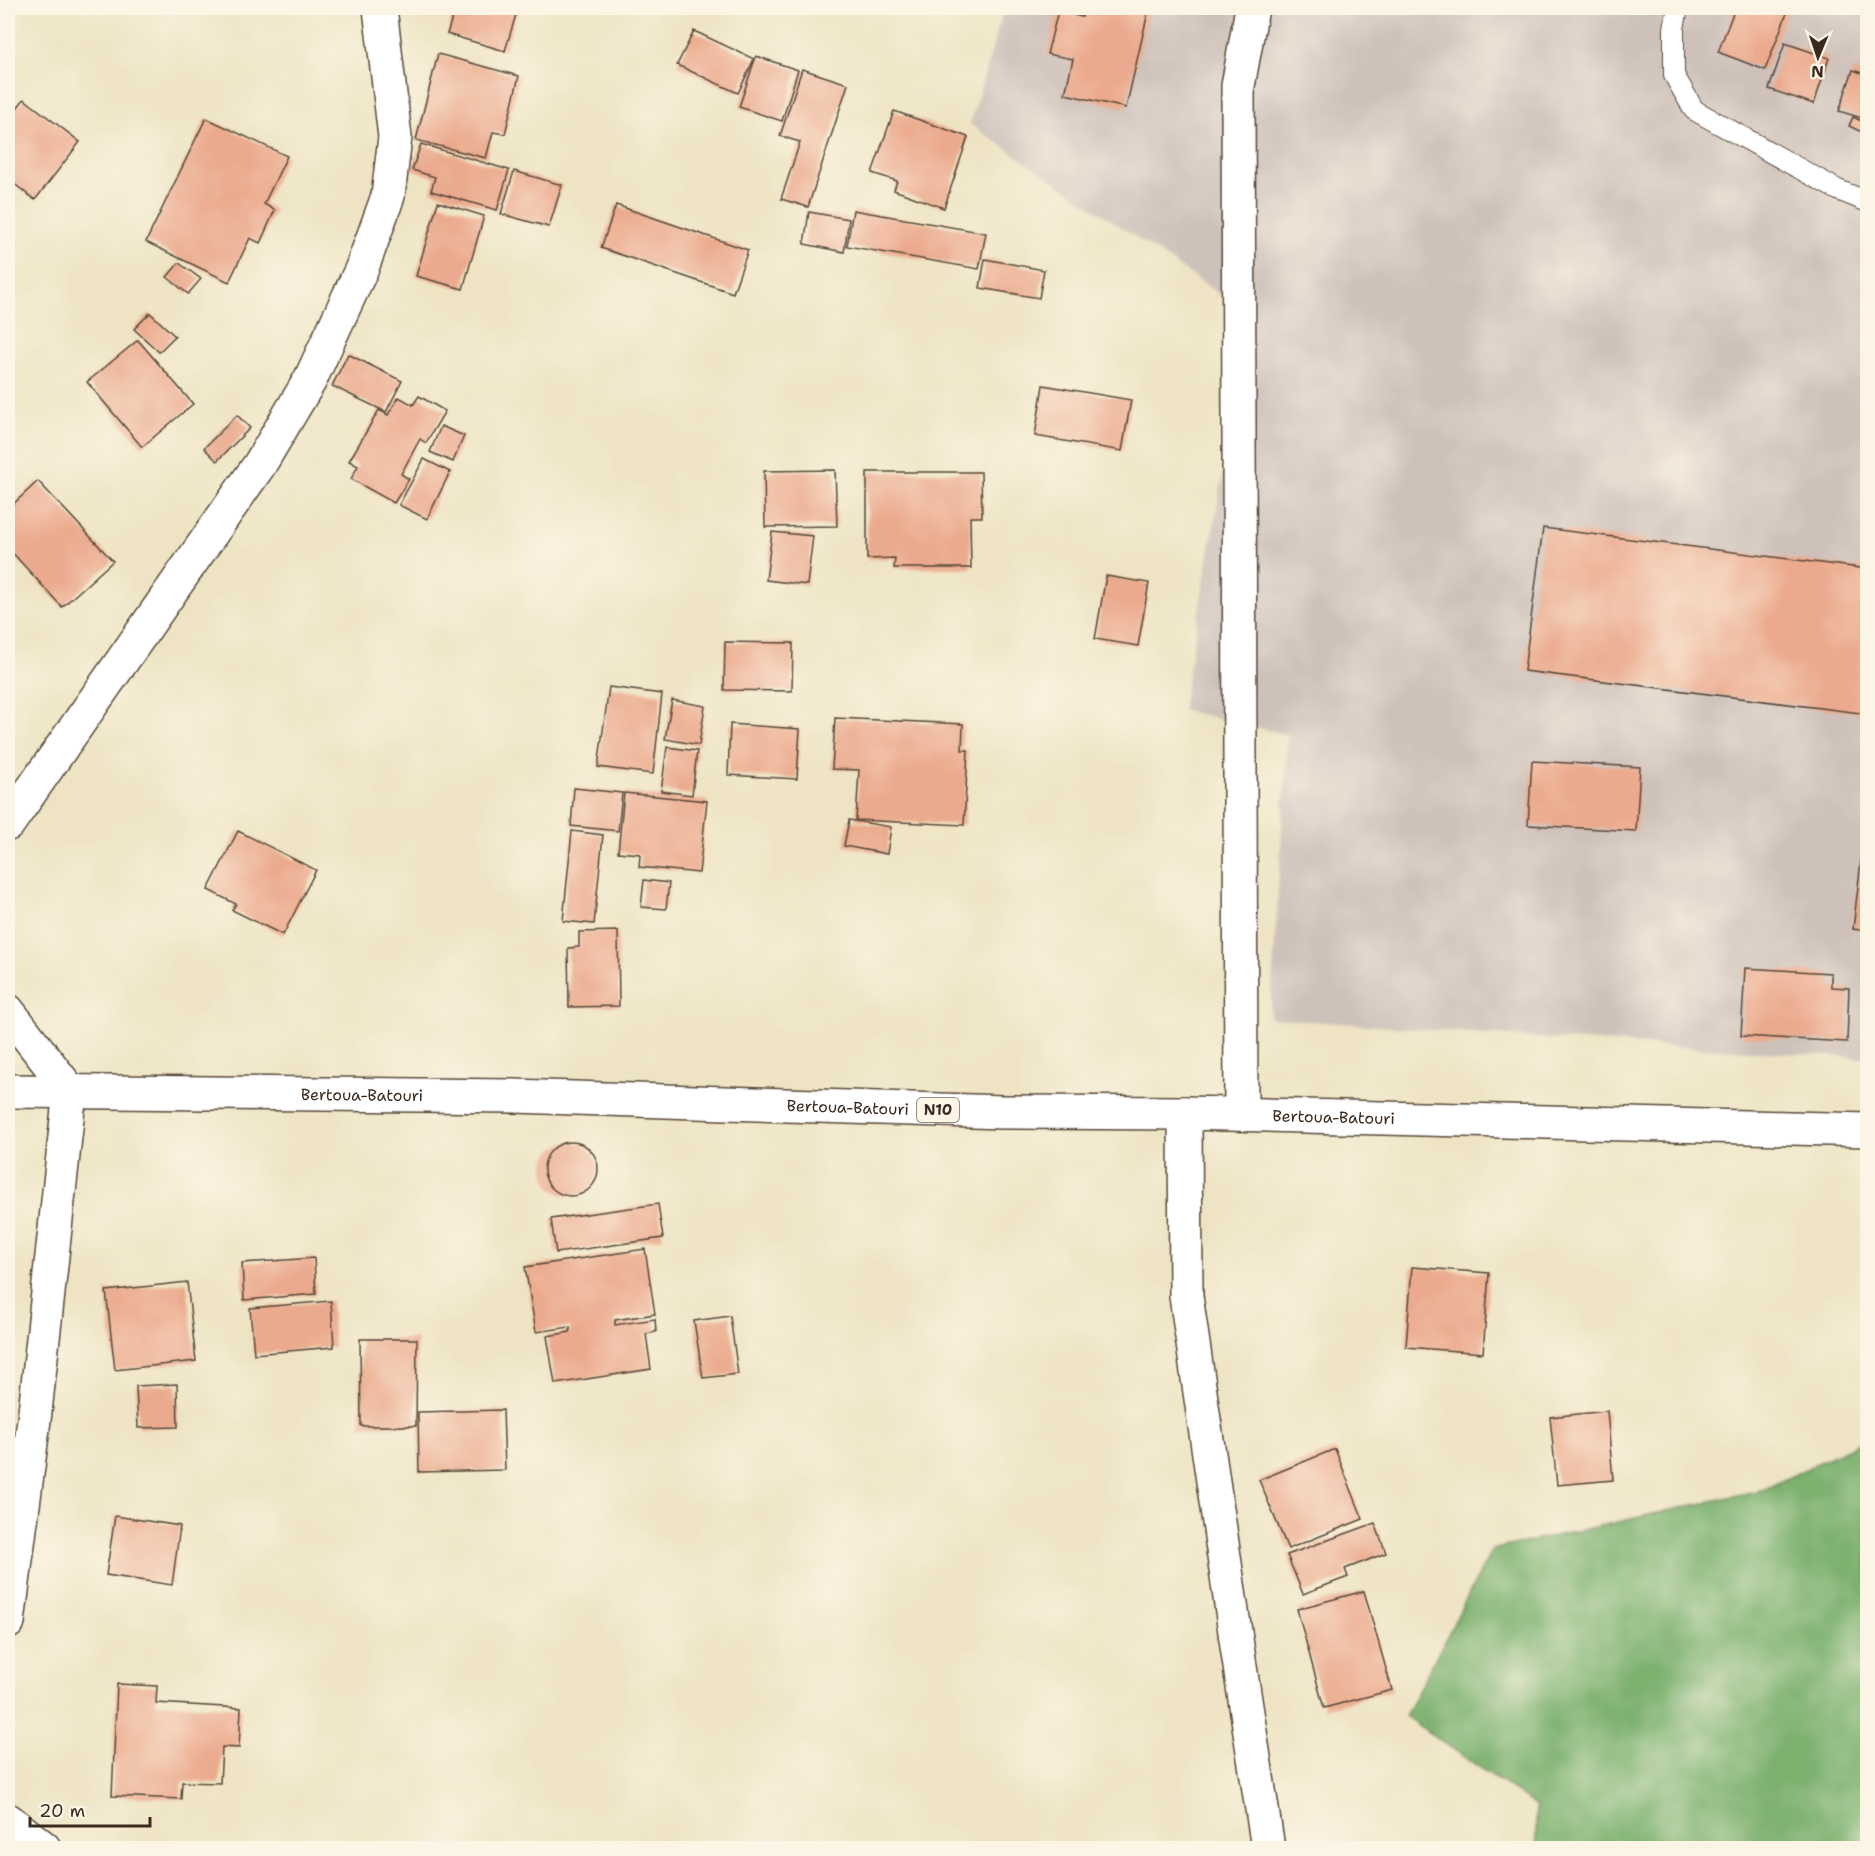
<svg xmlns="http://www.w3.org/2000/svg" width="1875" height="1856" viewBox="0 0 1875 1856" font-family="'Shantell Sans',sans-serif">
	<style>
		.industrial { fill: #cec1ba }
		.forest { fill: #7bb16e; stroke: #5b6e46; stroke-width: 1.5 }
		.building { fill: #ebaa8d }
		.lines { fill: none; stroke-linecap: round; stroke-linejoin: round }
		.lane-casing { stroke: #564637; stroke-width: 22 }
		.street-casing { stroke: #564637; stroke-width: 36 }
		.highway-casing { stroke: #564637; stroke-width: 36 }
		.lane { stroke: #fff; stroke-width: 20 }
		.street { stroke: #fff; stroke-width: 33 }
		.highway { stroke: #fff; stroke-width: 33 }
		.labels { text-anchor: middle; stroke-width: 4.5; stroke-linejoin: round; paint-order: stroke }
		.shield { fill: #fcf5e5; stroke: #75675a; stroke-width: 1.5 }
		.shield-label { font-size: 15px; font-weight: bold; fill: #3b2a1e }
		.street-label { font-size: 16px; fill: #3b2a1e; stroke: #fcf5e5 }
	</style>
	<rect width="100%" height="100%" fill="#fcf5e5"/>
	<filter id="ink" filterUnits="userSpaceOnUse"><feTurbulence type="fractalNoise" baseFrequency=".0167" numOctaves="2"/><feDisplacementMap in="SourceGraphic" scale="12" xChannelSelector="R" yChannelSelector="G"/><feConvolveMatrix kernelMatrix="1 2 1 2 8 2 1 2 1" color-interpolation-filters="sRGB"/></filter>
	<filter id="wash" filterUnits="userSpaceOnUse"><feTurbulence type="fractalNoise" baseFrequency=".008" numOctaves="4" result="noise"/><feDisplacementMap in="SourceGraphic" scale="24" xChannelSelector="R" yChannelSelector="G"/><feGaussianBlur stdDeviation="1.35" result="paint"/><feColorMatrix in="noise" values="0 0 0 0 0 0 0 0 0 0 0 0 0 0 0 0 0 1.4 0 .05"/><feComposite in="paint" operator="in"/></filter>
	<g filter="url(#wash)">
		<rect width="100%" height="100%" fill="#eee4c4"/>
		<polygon class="industrial" points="1004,8 1867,8 1868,1053 1863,1058 1549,1039 1270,1018 1288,735 1182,710 1250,315 970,124"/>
		<polygon class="forest" points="1867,1439 1867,1848 1536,1848 1536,1806 1405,1716 1492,1550 1765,1489"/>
		<g id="blocks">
			<g class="building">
				<polygon points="455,8 518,8 505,51 447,34"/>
				<polygon points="1084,8 1149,8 1126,108 1065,94 1073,59 1047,54 1058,11 1082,17"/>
				<polygon points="1735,8 1789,8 1765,70 1718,52"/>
				<polygon points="694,31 754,59 738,93 677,65"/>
				<polygon points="1785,43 1829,58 1814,104 1769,89"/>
				<polygon points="438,54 519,76 505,134 493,132 486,158 416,140"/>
				<polygon points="756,56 798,70 782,121 739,107"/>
				<polygon points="802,69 848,84 808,207 781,199 800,142 780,136"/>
				<polygon points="1853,70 1868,75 1868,120 1839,111"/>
				<polygon points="24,99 80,142 35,200 8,179 8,120"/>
				<polygon points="894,111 968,137 944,208 894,190 897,181 872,173"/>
				<polygon points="1853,117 1868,124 1868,135 1849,126"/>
				<polygon points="206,118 287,156 264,204 275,210 260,243 250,238 229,282 146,242"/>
				<polygon points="421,144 509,170 497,210 431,191 435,177 412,170"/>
				<polygon points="514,171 562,185 549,227 501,214"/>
				<polygon points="438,202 484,216 463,289 416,276"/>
				<polygon points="616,205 748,250 733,293 601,248"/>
				<polygon points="853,210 986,233 979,269 847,246"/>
				<polygon points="809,212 849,219 844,252 804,244"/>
				<polygon points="985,259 1044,270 1039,298 980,288"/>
				<polygon points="179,263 201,279 188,294 167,277"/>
				<polygon points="150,313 175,336 159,352 134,329"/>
				<polygon points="138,340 193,404 142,447 87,382"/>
				<polygon points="348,354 402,381 386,412 332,386"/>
				<polygon points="1043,385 1131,400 1122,451 1035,436"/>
				<polygon points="419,396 445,411 426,443 420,439 401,474 409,479 394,503 351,479 358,466 349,461 379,410 388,415 399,397 413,405"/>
				<polygon points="237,415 250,428 217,461 204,448"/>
				<polygon points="441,426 464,436 453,462 430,452"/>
				<polygon points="424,459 450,472 427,519 399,505"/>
				<polygon points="835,470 837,526 765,527 764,471"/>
				<polygon points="867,472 981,472 982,517 970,517 971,568 894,568 895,558 867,559"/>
				<polygon points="38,481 113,561 62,607 8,548 8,509"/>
				<polygon points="1543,528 1868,569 1868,714 1524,671"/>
				<polygon points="772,532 813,536 807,585 766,580"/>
				<polygon points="1106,576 1149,583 1138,646 1095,639"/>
				<polygon points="725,642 793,643 792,691 724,690"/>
				<polygon points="609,687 662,694 653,774 598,767"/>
				<polygon points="672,700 705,706 699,745 665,739"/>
				<polygon points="835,718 963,724 962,750 968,750 964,825 856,820 859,770 832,769"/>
				<polygon points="730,724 800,729 797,779 728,775"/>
				<polygon points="667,747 697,751 692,795 661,791"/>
				<polygon points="1532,761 1640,767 1636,831 1528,825"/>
				<polygon points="574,788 622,793 618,831 571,826"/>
				<polygon points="624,793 707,801 699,873 639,867 640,854 618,852"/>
				<polygon points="1866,818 1868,818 1868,931 1853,929"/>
				<polygon points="849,820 891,827 887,854 844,846"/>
				<polygon points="238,831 316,870 283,935 232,910 236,904 208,890"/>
				<polygon points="572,831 603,835 594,924 563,921"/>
				<polygon points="644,880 669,883 666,909 641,907"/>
				<polygon points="618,931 619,1006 569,1007 568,948 579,947 579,932"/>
				<polygon points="1745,968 1831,973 1831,987 1849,988 1847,1042 1741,1036"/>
				<circle cx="571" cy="1169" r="27"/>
				<polygon points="658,1204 663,1238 556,1253 551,1219"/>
				<polygon points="645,1249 655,1314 615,1320 615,1325 655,1319 656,1332 646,1334 651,1369 555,1384 547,1336 570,1332 570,1327 536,1332 525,1267"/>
				<polygon points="314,1258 316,1294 244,1300 242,1263"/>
				<polygon points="1412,1267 1489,1273 1483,1353 1406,1347"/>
				<polygon points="187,1282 196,1361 115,1370 106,1291"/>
				<polygon points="331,1301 334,1347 254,1354 250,1308"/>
				<polygon points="730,1316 738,1374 703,1378 694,1321"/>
				<polygon points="360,1339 417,1339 416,1426 361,1426"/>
				<polygon points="177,1384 178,1427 138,1428 136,1386"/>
				<polygon points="503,1410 505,1470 419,1472 418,1412"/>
				<polygon points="1607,1411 1613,1480 1557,1485 1550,1417"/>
				<polygon points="1335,1449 1363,1519 1288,1549 1259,1480"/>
				<polygon points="115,1516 180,1526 172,1585 106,1575"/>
				<polygon points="1375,1523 1386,1553 1345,1569 1348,1577 1303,1594 1287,1555"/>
				<polygon points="1364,1591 1392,1690 1324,1708 1297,1609"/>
				<polygon points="117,1684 157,1686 156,1703 241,1708 239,1748 222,1747 220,1783 182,1782 181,1799 112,1796"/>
			</g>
		</g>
	</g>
	<g filter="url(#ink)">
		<use href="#blocks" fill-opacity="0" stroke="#564637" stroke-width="1.5"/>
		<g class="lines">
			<defs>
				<polyline id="lane" points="1678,8 1674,28 1674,75 1694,110 1838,190 1868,202"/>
				<g id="street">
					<polyline points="8,824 260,464 310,380 362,268 388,196 395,137 380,8"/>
					<polyline points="8,1011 70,1091 35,1412 8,1622"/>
					<polyline points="1185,1113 1186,1296 1242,1680 1268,1848"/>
					<polyline points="1241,1114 1238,86 1252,8"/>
					<polyline points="8,1820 44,1848"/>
				</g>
				<g id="highway">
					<path id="s1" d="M 8,1091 L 514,1096 L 1003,1112 L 1185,1113 L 1868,1130"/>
				</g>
			</defs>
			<use href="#lane" class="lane-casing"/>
			<use href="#street" class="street-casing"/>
			<use href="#highway" class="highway-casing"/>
			<use href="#lane" class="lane"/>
			<use href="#street" class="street"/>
			<use href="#highway" class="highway"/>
		</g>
	</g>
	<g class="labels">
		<rect class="shield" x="917" y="1098" width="42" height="24" rx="4.5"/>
		<g class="shield-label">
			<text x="938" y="1115">N10</text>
		</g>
		<g class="street-label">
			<text dy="6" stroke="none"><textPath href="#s1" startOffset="354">Bertoua-Batouri</textPath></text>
			<text dy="6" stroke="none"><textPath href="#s1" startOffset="840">Bertoua-Batouri</textPath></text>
			<text dy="6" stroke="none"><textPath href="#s1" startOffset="1326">Bertoua-Batouri</textPath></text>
		</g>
	</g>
	<rect width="1875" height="1856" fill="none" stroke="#fcf5e5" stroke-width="30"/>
	<g transform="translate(1818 57) rotate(182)" stroke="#fcf5e5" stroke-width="4.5" paint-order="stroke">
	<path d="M0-4.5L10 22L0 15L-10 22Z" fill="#3b2a1e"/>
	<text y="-9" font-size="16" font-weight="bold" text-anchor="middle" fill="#3b2a1e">N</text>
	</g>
	<path d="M30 1817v9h120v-9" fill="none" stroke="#3b2a1e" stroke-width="3"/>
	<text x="39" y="1817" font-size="18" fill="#3b2a1e" stroke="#fcf5e5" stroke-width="4.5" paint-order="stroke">20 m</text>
</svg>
